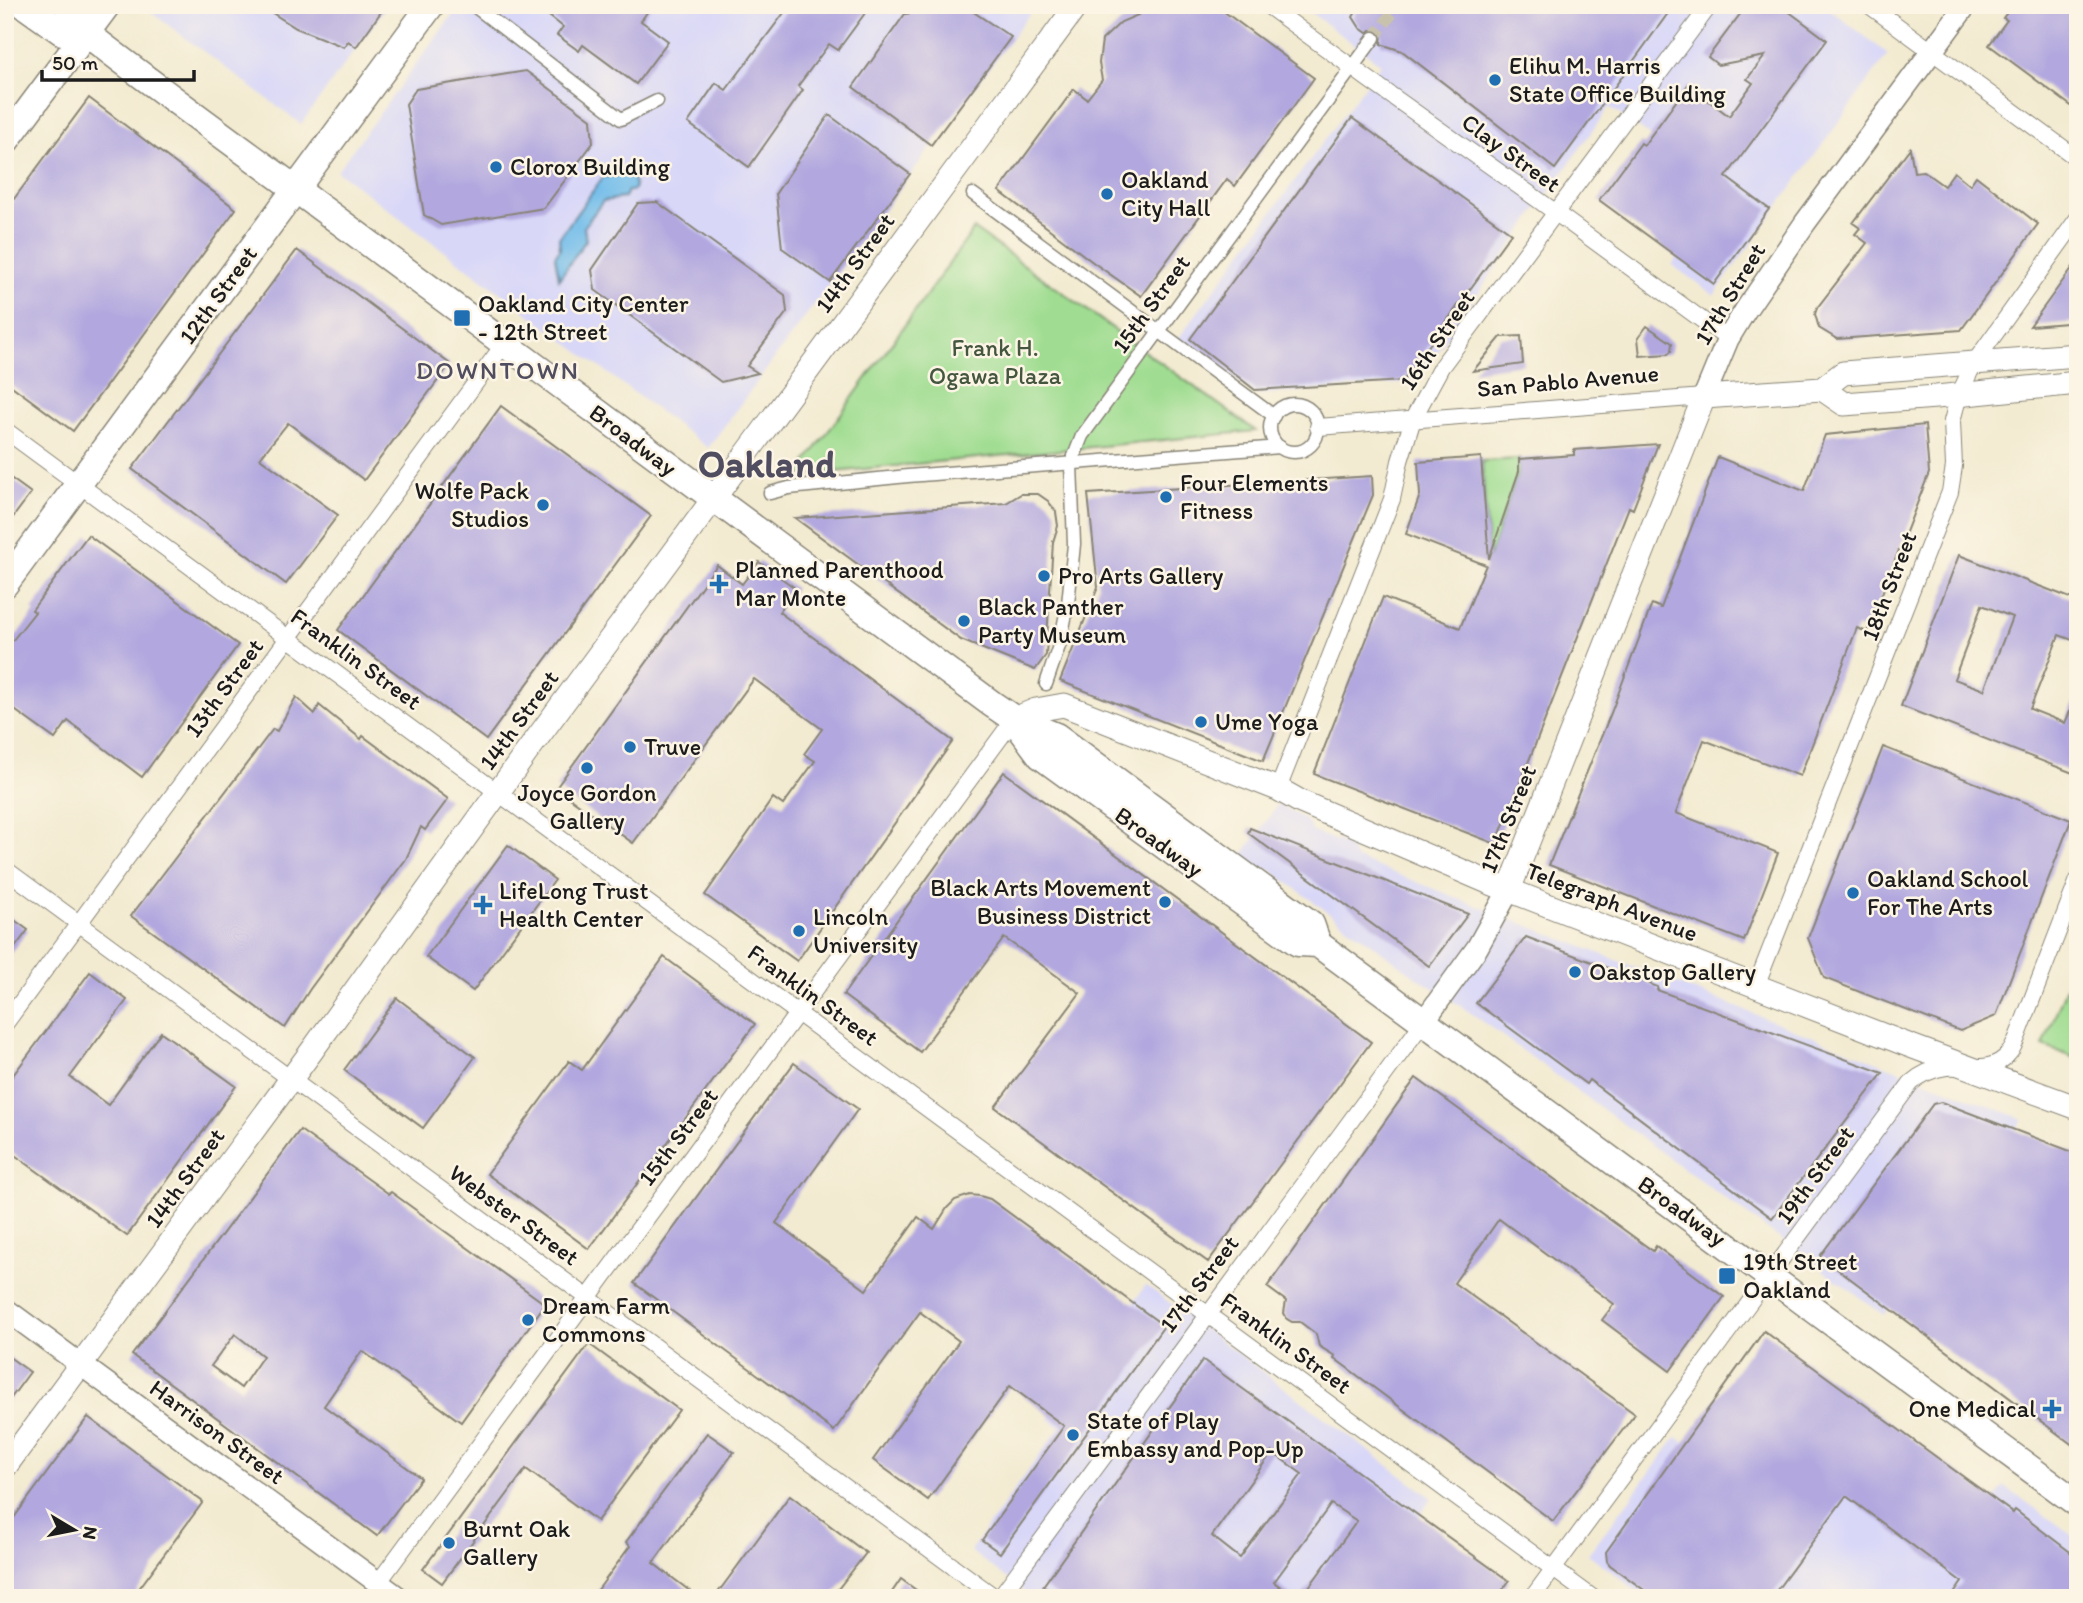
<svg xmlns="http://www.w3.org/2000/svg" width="2083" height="1603" viewBox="0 0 2083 1603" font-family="Itim,sans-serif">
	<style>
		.built { fill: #d8d7f8 }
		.green { fill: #a0dd92; stroke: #5e7c57; stroke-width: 2 }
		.water { fill: #71bcea; stroke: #466c83; stroke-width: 2 }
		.building { fill: #b2a8df; fill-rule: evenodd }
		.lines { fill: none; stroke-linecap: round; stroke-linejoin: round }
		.pedestrian-tunnel { stroke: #c8c2ad; stroke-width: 12; stroke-dasharray: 12 6; stroke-linecap: butt }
		.pedestrian-casing { stroke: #888476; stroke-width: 15 }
		.minor-casing { stroke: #888476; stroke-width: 18 }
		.tertiary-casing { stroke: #888476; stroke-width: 24 }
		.secondary-casing { stroke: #888476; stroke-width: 25 }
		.primary-casing { stroke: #888476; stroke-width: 29 }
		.pedestrian { stroke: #fff; stroke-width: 12 }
		.minor { stroke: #fff; stroke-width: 16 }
		.tertiary { stroke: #fff; stroke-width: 21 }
		.secondary { stroke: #fff; stroke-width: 23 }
		.primary { stroke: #fff; stroke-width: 26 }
		.poi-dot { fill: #1f6fb2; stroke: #fcf5e5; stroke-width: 2.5 }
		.labels { text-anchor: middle; stroke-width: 5; stroke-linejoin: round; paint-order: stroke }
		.poi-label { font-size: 24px; fill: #1c1c1c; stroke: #fcf5e5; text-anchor: start }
		.street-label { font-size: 24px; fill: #1c1c1c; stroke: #fcf5e5 }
		.park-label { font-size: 24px; fill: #44563f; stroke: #fcf5e5 }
		.neighbourhood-label { font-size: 26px; letter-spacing: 2px; fill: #504d60; stroke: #fcf5e5 }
		.town-label { font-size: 38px; font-weight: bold; fill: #504d60; stroke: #fcf5e5 }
	</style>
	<rect width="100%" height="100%" fill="#fcf5e5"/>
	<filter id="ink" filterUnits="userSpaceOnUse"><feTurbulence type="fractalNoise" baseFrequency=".0143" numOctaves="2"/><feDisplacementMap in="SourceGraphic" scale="14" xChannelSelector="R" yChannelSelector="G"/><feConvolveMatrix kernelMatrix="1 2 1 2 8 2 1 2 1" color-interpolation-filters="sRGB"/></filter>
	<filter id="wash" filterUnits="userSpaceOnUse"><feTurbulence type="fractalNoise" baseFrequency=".00686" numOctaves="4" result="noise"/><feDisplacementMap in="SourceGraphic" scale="28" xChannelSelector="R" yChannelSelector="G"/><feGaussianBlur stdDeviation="1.57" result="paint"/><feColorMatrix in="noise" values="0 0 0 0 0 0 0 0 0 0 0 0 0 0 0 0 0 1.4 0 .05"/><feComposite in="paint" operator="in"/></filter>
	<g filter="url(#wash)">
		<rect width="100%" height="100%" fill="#f3ebd1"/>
		<g class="built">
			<polygon points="152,5 388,5 301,124 148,10"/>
			<polygon points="460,5 1036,5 708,448 337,171"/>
			<polygon points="1300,5 1824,5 1888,54 1714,295 1672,265 1725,188 1609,107 1416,382 1257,395 1178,339 1381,64"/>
			<polygon points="1278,804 1306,820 1313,832 1348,845 1355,858 2023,1119 1884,1315 1471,1013 1418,978 1269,869 1257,868 1241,857"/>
			<polygon points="1146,1285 1432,1498 1361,1598 1287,1598 1290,1594 1176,1510 1112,1598 1033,1598 970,1551 1060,1427 1049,1419"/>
			<polygon points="1677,1437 1815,1538 1846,1496 1945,1569 2004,1486 2078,1539 2078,1598 1647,1598 1588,1554"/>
		</g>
		<g class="green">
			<polygon points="974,229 1256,431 803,475 799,472"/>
			<polygon points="1519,459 1519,471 1489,559 1482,461"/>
			<polygon points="2078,957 2078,1059 2043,1046"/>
		</g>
		<polygon class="water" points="632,173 635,187 632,191 628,191 623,198 603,201 584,227 586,240 559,279 555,256 560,249 559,238 603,177"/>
		<g id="blocks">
			<g class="building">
				<polygon points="260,5 386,5 356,47 348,41 344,47 296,28"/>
				<polygon points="535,5 652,5 641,21 668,41 636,84 583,45 579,51 557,35 563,27"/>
				<polygon points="790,5 871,5 838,50 829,44 798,86 803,90 749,167 688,123 716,83 726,90"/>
				<polygon points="963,5 1011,37 931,145 853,87 905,14"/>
				<polygon points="1134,5 1215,5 1314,78 1235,186 1227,179 1141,296 1094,263 999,191 1074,89 1087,99 1102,80 1099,63 1102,40 1121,22 1138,15"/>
				<polygon points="1360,5 1674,5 1555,169 1402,51 1381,44 1382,35 1379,31 1371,30 1367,33 1360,28 1353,17"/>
				<polygon points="1747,5 1780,5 1827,40 1726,177 1769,209 1714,284 1599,200 1641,143 1644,145 1688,85 1729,116 1753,83 1747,79 1765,56 1718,65 1708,57"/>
				<polygon points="2013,5 2078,5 2078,111 1989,45 2007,20 2003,18"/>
				<polygon points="526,71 591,119 593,143 544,208 441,225 424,215 406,104 416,89"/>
				<polygon points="89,98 236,209 73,431 5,381 5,211"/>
				<polygon points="829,115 910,174 830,282 782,248 776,193"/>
				<polygon points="1352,118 1511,233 1403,381 1255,390 1190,339"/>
				<polygon points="1910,148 1914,172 1923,171 1944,186 1954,172 1970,185 1976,176 2038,224 1961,330 1837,339 1819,328 1815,314 1817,308 1867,243 1855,234 1860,228 1853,223"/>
				<polygon points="657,202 785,295 787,312 747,366 758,373 721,382 595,290 592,270 638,203"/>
				<polygon points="297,250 450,364 364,480 288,423 260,458 338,515 286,584 132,469"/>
				<polygon points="2078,260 2078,322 2030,326"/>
				<polygon points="1647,326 1672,343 1671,351 1668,354 1640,356 1638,338"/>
				<polygon points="1521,336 1523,364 1473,371 1501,337"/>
				<polygon points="501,406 651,516 486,740 338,630"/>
				<polygon points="1925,425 1929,473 1867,632 1857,628 1800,776 1704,740 1676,813 1778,853 1744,941 1549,865 1611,713 1652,604 1661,608 1718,457 1804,491 1825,435"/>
				<polygon points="1658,444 1633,509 1629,507 1496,844 1314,774 1383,597 1460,628 1486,565 1406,534 1420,495 1418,462 1481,457 1489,559 1519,471 1519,459 1574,455 1574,450"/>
				<polygon points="5,474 31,493 5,528"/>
				<polygon points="1372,476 1373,495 1263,761 1060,681 1098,587 1088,494"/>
				<polygon points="1021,494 1038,494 1048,501 1056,512 1058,526 1053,542 1046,655 1035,670 961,640 795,518 1006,503"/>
				<polygon points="88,535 238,645 142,777 68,721 55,739 5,703 5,650 35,612 32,610"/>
				<path d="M 1959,555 L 2078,601 L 2078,642 L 2059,635 L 2030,709 L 2065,723 L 2078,693 L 2078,775 L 1901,706 ZM 1982,605 L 2012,617 L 1984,690 L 1954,679 Z"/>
				<polygon points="759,562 795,588 779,612 953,741 797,961 705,895 773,798 783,805 815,761 804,754 822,729 754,679 633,843 556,788 717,565 742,584"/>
				<polygon points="296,697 315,714 319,705 361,739 363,736 448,799 425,830 421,827 406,859 310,989 285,1028 131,916 273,729 277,731"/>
				<polygon points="1883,747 2071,820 1996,1016 1960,1031 1824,978 1808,938"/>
				<polygon points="1004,772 1371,1042 1208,1262 995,1107 1080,993 1020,949 1004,938 920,1052 843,995"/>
				<polygon points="1250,828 1352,868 1468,914 1429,966 1248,833"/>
				<polygon points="508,845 555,880 473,991 426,957"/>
				<polygon points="5,913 28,930 5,961"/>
				<polygon points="1526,937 1658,987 1657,990 1883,1073 1772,1218 1589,1080 1586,1084 1476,1003"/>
				<polygon points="664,957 755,1024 589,1249 487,1174 569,1061 582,1070"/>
				<polygon points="90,972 127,1000 70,1077 108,1105 161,1032 236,1086 127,1236 5,1148 5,1086"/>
				<polygon points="397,998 475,1057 423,1128 344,1070"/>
				<polygon points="794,1063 858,1109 776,1223 866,1290 918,1217 934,1229 947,1208 955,1200 970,1195 980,1196 990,1199 1164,1326 1000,1553 982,1540 1064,1426 1010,1386 928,1500 873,1460 959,1341 920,1312 834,1431 634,1283"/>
				<polygon points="1416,1078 1653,1251 1656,1246 1724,1297 1670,1371 1602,1320 1614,1304 1499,1219 1454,1283 1635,1414 1553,1521 1334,1358 1335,1356 1319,1346 1316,1334 1300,1322 1292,1322 1287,1319 1284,1313 1286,1301 1267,1287"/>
				<polygon points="1941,1102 2078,1154 2078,1449 1820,1256 1933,1104"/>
				<path d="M 300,1130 L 389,1194 L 391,1192 L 545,1304 L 461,1422 L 362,1351 L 324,1406 L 421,1478 L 377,1536 L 132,1355 ZM 235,1334 L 263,1356 L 241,1388 L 211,1366 Z"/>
				<polygon points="1764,1331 2013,1513 2015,1510 2078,1558 2078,1598 1951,1598 1962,1582 1846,1496 1771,1598 1655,1598 1610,1565 1607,1561 1606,1552"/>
				<polygon points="589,1344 679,1410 597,1521 526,1469 442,1583 423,1569"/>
				<polygon points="5,1354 30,1372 5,1406"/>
				<path d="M 1203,1360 L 1509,1581 L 1497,1598 L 1301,1598 L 1357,1521 L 1331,1504 L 1274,1582 L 1295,1598 L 1061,1598 L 1043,1586 ZM 1272,1452 L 1302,1474 L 1240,1558 L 1212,1536 Z"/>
				<polygon points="88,1417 203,1502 132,1598 5,1598 5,1530"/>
				<polygon points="707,1433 734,1452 653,1563 699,1598 592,1598 630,1546 626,1542"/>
				<polygon points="790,1495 866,1553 831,1598 714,1598"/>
				<polygon points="901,1579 927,1598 888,1598"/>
			</g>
		</g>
	</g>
	<g filter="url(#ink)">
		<use href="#blocks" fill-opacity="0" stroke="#888476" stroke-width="2"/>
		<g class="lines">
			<polyline class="pedestrian-tunnel" points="1374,38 1398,5"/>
			<defs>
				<g id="pedestrian">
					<polyline points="473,5 621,119 657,101"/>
					<polyline points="973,194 1274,416"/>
					<circle cx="1294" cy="428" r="24"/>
					<polyline points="770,493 789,488 908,476 1280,447"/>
					<polyline points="1046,684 1060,643 1068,604 1074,544 1071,464 1082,436 1374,38"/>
				</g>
				<g id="minor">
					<polyline points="1267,5 1368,79 1537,199 1728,339"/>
					<polyline points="1869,5 2078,159"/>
					<polyline points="1318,427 1704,397"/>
					<polyline points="5,430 1593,1598"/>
					<polyline points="1278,789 1392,499 1400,461 1413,419 1441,367 1710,5"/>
					<polyline points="5,869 996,1598"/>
					<polyline points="1756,986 1950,492 1954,466 1952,421 1959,395 1974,363 2078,218"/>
					<polyline points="5,1024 504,344"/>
					<polyline points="378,1583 1014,719"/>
					<path d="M 999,1598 C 1141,1406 1284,1214 1424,1021"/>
					<path d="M 1532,1598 L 1911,1083 C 1921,1074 1932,1069 1946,1067 C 1968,1065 1993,1074 2009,1053 C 2013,1049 2015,1042 2017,1038 L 2078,880"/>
				</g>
				<g id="tertiary">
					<polyline points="1704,397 1728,339 1745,311 1805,223 1966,5"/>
					<polyline points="1424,1021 1477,948 1509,890"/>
					<polyline points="5,1309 399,1598"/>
				</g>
				<g id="secondary">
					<polyline points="1822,389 1844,404 1936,397 2078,383"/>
					<polyline points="1014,719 1036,710 1064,705 1278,789 1301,802 1488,882 1908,1045 2078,1108"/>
					<polyline points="1509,890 1704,397 1822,389 1843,373 2078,355"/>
					<polyline points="5,1467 311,1052 527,752 1077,5"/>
				</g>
				<g id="primary">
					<polyline points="24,5 62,32 86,33"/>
					<path d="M 67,5 L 75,14 L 86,33 C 183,108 283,179 382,253 C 585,404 788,555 992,704 L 1014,719 L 1056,736 L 1311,924 L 1318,944"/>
					<polyline points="5,142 107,5"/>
					<polyline points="5,584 431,5"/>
					<polyline points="1015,721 1041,756 1298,943 1318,944 2078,1504"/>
				</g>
			</defs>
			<use href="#pedestrian" class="pedestrian-casing"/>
			<use href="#minor" class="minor-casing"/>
			<use href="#tertiary" class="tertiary-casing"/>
			<use href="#secondary" class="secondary-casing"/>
			<use href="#primary" class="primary-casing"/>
			<use href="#pedestrian" class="pedestrian"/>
			<use href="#minor" class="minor"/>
			<use href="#tertiary" class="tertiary"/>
			<use href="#secondary" class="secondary"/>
			<use href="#primary" class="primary"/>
		</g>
	</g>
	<g class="poi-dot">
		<circle cx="1495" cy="80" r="7"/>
		<circle cx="496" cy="167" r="7"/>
		<circle cx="1107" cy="194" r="7"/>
		<rect x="453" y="309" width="18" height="18" rx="3.5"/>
		<circle cx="1166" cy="497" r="7"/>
		<circle cx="543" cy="505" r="7"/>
		<circle cx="1044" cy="576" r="7"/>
		<path d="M715.5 573.5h7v7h7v7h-7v7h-7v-7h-7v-7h7z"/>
		<circle cx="964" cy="621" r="7"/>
		<circle cx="1201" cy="722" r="7"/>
		<circle cx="630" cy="747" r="7"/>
		<circle cx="587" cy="768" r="7"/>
		<circle cx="1853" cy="893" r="7"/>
		<circle cx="1165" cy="902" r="7"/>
		<path d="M479.5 894.5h7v7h7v7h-7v7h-7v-7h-7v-7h7z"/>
		<circle cx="799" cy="931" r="7"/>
		<circle cx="1575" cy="972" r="7"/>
		<rect x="1718" y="1267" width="18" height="18" rx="3.5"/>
		<circle cx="528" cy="1320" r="7"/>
		<path d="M2048.5 1398.5h7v7h7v7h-7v7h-7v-7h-7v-7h7z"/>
		<circle cx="1073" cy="1435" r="7"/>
		<circle cx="449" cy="1543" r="7"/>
	</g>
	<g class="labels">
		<g class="poi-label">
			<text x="1509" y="74">Elihu M. Harris<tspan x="1509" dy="28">State Office Building</tspan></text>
			<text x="510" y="175">Clorox Building</text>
			<text x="1121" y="188">Oakland<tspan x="1121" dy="28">City Hall</tspan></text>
			<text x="478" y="312">Oakland City Center<tspan x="478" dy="28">- 12th Street</tspan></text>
			<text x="1180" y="491">Four Elements<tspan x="1180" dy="28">Fitness</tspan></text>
			<text x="529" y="499" text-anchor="end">Wolfe Pack<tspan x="529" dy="28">Studios</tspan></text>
			<text x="735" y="578">Planned Parenthood<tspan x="735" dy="28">Mar Monte</tspan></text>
			<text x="1058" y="584">Pro Arts Gallery</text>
			<text x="978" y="615">Black Panther<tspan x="978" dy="28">Party Museum</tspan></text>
			<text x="1215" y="730">Ume Yoga</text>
			<text x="644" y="755">Truve</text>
			<text x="587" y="801" text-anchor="middle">Joyce Gordon<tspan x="587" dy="28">Gallery</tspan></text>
			<text x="1867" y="887">Oakland School<tspan x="1867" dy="28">For The Arts</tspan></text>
			<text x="1151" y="896" text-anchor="end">Black Arts Movement<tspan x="1151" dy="28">Business District</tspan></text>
			<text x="499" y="899">LifeLong Trust<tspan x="499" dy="28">Health Center</tspan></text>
			<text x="813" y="925">Lincoln<tspan x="813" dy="28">University</tspan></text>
			<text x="1589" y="980">Oakstop Gallery</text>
			<text x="1743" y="1270">19th Street<tspan x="1743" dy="28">Oakland</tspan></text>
			<text x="542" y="1314">Dream Farm<tspan x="542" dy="28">Commons</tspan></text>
			<text x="2036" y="1417" text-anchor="end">One Medical</text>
			<text x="1087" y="1429">State of Play<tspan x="1087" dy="28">Embassy and Pop-Up</tspan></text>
			<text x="463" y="1537">Burnt Oak<tspan x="463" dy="28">Gallery</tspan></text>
		</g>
		<g class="street-label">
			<text transform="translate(1511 153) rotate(36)" y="8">Clay Street</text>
			<text transform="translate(855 263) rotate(-54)" y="8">14th Street</text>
			<text transform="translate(1730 294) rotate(-59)" y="8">17th Street</text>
			<text transform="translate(218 295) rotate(-54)" y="8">12th Street</text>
			<text transform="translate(1151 304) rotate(-54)" y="8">15th Street</text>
			<text transform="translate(1437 340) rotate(-56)" y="8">16th Street</text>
			<text transform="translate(1568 381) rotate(-5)" y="8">San Pablo Avenue</text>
			<text transform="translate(633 440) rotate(37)" y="8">Broadway</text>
			<text transform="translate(1889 586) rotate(-69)" y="8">18th Street</text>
			<text transform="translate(356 659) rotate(36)" y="8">Franklin Street</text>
			<text transform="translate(224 688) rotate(-54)" y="8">13th Street</text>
			<text transform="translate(519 720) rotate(-54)" y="8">14th Street</text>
			<text transform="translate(1508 819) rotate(-68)" y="8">17th Street</text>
			<text transform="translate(1159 842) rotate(36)" y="8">Broadway</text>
			<text transform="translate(1612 902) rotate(21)" y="8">Telegraph Avenue</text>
			<text transform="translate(813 995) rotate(36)" y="8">Franklin Street</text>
			<text transform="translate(678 1137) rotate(-53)" y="8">15th Street</text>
			<text transform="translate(1815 1175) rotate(-54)" y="8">19th Street</text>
			<text transform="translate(185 1178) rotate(-54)" y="8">14th Street</text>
			<text transform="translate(1682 1211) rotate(36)" y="8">Broadway</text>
			<text transform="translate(514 1215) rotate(36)" y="8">Webster Street</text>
			<text transform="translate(1199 1284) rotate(-53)" y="8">17th Street</text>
			<text transform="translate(1286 1343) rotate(36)" y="8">Franklin Street</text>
			<text transform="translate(217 1432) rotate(36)" y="8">Harrison Street</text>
		</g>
		<g class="park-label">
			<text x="995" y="356">Frank H.<tspan x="995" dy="28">Ogawa Plaza</tspan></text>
		</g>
		<g class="neighbourhood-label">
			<text x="498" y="379">DOWNTOWN</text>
		</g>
		<g class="town-label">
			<text x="767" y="477">Oakland</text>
		</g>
	</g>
	<rect width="2083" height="1603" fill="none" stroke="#fcf5e5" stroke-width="28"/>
	<g transform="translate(74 1530) rotate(100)" stroke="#fcf5e5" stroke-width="5" paint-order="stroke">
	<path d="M0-5L12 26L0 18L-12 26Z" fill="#1c1c1c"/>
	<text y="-10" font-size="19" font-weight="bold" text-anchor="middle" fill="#1c1c1c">N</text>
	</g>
	<path d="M42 70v10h152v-10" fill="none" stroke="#1c1c1c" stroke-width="3.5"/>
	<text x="52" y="70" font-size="21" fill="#1c1c1c" stroke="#fcf5e5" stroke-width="5" paint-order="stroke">50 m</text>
</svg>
